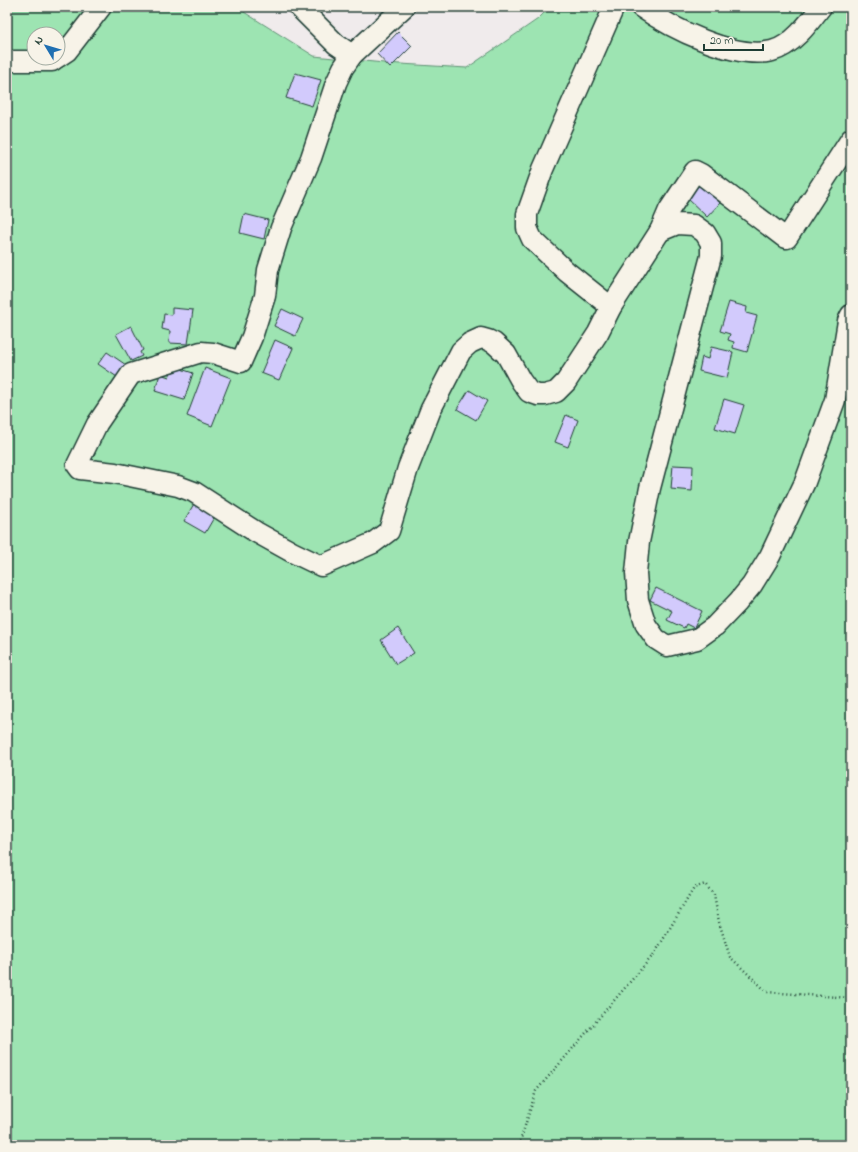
<svg xmlns="http://www.w3.org/2000/svg" width="858" height="1152" viewBox="0 0 858 1152" font-family="'Indie Flower',sans-serif">
	<style>
		.green { fill: #9de4b2; stroke: #5e9073; fill-rule: evenodd }
		.building { fill: #d2cafc; stroke: #1f3d34 }
		.lines { fill: none; stroke-linecap: round; stroke-linejoin: round }
		.minor-casing { stroke: #1f3d34; stroke-width: 23 }
		.path { stroke: #1f3d34; stroke-width: 2.5; stroke-dasharray: 1 3; stroke-linecap: butt }
		.minor { stroke: #f7f3e8; stroke-width: 20 }
	</style>
	<rect width="100%" height="100%" fill="#f0ebec"/>
	<filter id="ink" filterUnits="userSpaceOnUse"><feTurbulence type="fractalNoise" baseFrequency=".025" numOctaves="2"/><feDisplacementMap in="SourceGraphic" scale="8" xChannelSelector="R" yChannelSelector="G"/><feConvolveMatrix kernelMatrix="1 2 1 2 8 2 1 2 1" color-interpolation-filters="sRGB"/></filter>
	<g filter="url(#ink)">
		<path class="green" d="M 7,7 L 236,7 L 314,56 L 384,63 L 467,68 L 538,19 L 550,7 L 851,7 L 851,1145 L 7,1145 ZM 34,34 L 58,34 L 58,58 L 34,58 Z"/>
		<g class="building">
			<polygon points="398,32 412,46 390,68 377,54"/>
			<polygon points="295,73 321,80 312,106 286,98"/>
			<polygon points="700,184 720,203 707,217 687,198"/>
			<polygon points="244,214 268,220 264,239 240,233"/>
			<polygon points="729,302 747,307 746,313 757,316 747,352 733,348 734,342 728,340 730,334 720,331"/>
			<polygon points="172,308 193,310 188,344 169,343 170,331 162,329 164,314 172,315"/>
			<polygon points="282,309 303,319 295,336 274,326"/>
			<polygon points="131,326 143,350 140,352 142,356 131,361 116,334"/>
			<polygon points="275,340 293,348 279,380 261,373"/>
			<polygon points="711,347 733,352 727,378 699,371 702,357 708,359"/>
			<polygon points="107,352 129,367 120,379 98,364"/>
			<polygon points="175,367 193,373 184,400 155,391 160,374 169,377 171,372 174,372"/>
			<polygon points="205,368 231,378 212,426 187,416"/>
			<polygon points="469,390 487,401 476,420 457,409"/>
			<polygon points="724,399 744,405 735,434 715,428"/>
			<polygon points="566,415 578,420 568,447 555,442"/>
			<polygon points="673,465 693,466 692,491 671,489"/>
			<polygon points="195,502 216,514 205,533 184,521"/>
			<polygon points="656,588 702,611 694,628 686,624 684,628 667,620 672,611 650,600"/>
			<polygon points="398,628 414,653 396,664 381,640"/>
		</g>
		<g class="lines">
			<defs>
				<g id="minor">
					<polyline points="299,7 336,44 352,55"/>
					<polyline points="404,7 352,55 343,68 336,83 311,158 281,228 268,270 265,296 252,337 241,362 213,353 201,352 131,374 97,424 77,465 80,469 115,473 178,486 194,492 256,532 292,552 321,566 373,543 389,531 408,468 431,409 461,351 470,343 481,338 488,340 494,343 506,354 521,381 529,392 538,395 545,395 556,392 566,382 598,333 611,307 660,231"/>
					<path d="M 641,7 C 671,28 734,60 772,51 C 792,46 809,23 821,7"/>
					<polyline points="58,57 67,51 101,7"/>
					<polyline points="7,61 52,61 56,58"/>
					<polyline points="851,139 787,238 784,237 701,174 695,171 669,210 660,231 677,224 694,225 705,233 711,243 711,256 650,488 639,542 636,573 638,600 646,625 656,639 667,646 697,639 715,626 738,602 752,585 770,556 805,482 835,400 848,321 851,315"/>
					<polyline points="611,307 567,272 532,239 527,228 527,214 543,169 614,7"/>
				</g>
			</defs>
			<use href="#minor" class="minor-casing"/>
			<polyline class="path" points="519,1145 536,1091 655,953 694,888 705,884 714,895 719,922 730,957 767,992 851,998"/>
			<use href="#minor" class="minor"/>
		</g>
	</g>
	<rect width="858" height="1152" fill="none" stroke="#f7f3e8" stroke-width="24"/>
	<rect x="12" y="12" width="834" height="1128" fill="none" stroke="#1f3d34" stroke-width="1.5" filter="url(#ink)"/>
	<g transform="translate(46 46) rotate(308)"><circle r="19" fill="#f7f3e8" stroke="#a1aaa0"/>
	<path d="M0-3L7 15L0 10L-7 15Z" fill="#1f6fb2"/>
	<text y="-6" font-size="11" font-weight="bold" text-anchor="middle" fill="#1f3d34">N</text>
	</g>
	<path d="M704 44v6h59v-6" fill="none" stroke="#1f3d34" stroke-width="2"/>
	<text x="710" y="44" font-size="12" fill="#1f3d34" stroke="#f7f3e8" stroke-width="3" paint-order="stroke">20 m</text>
</svg>
